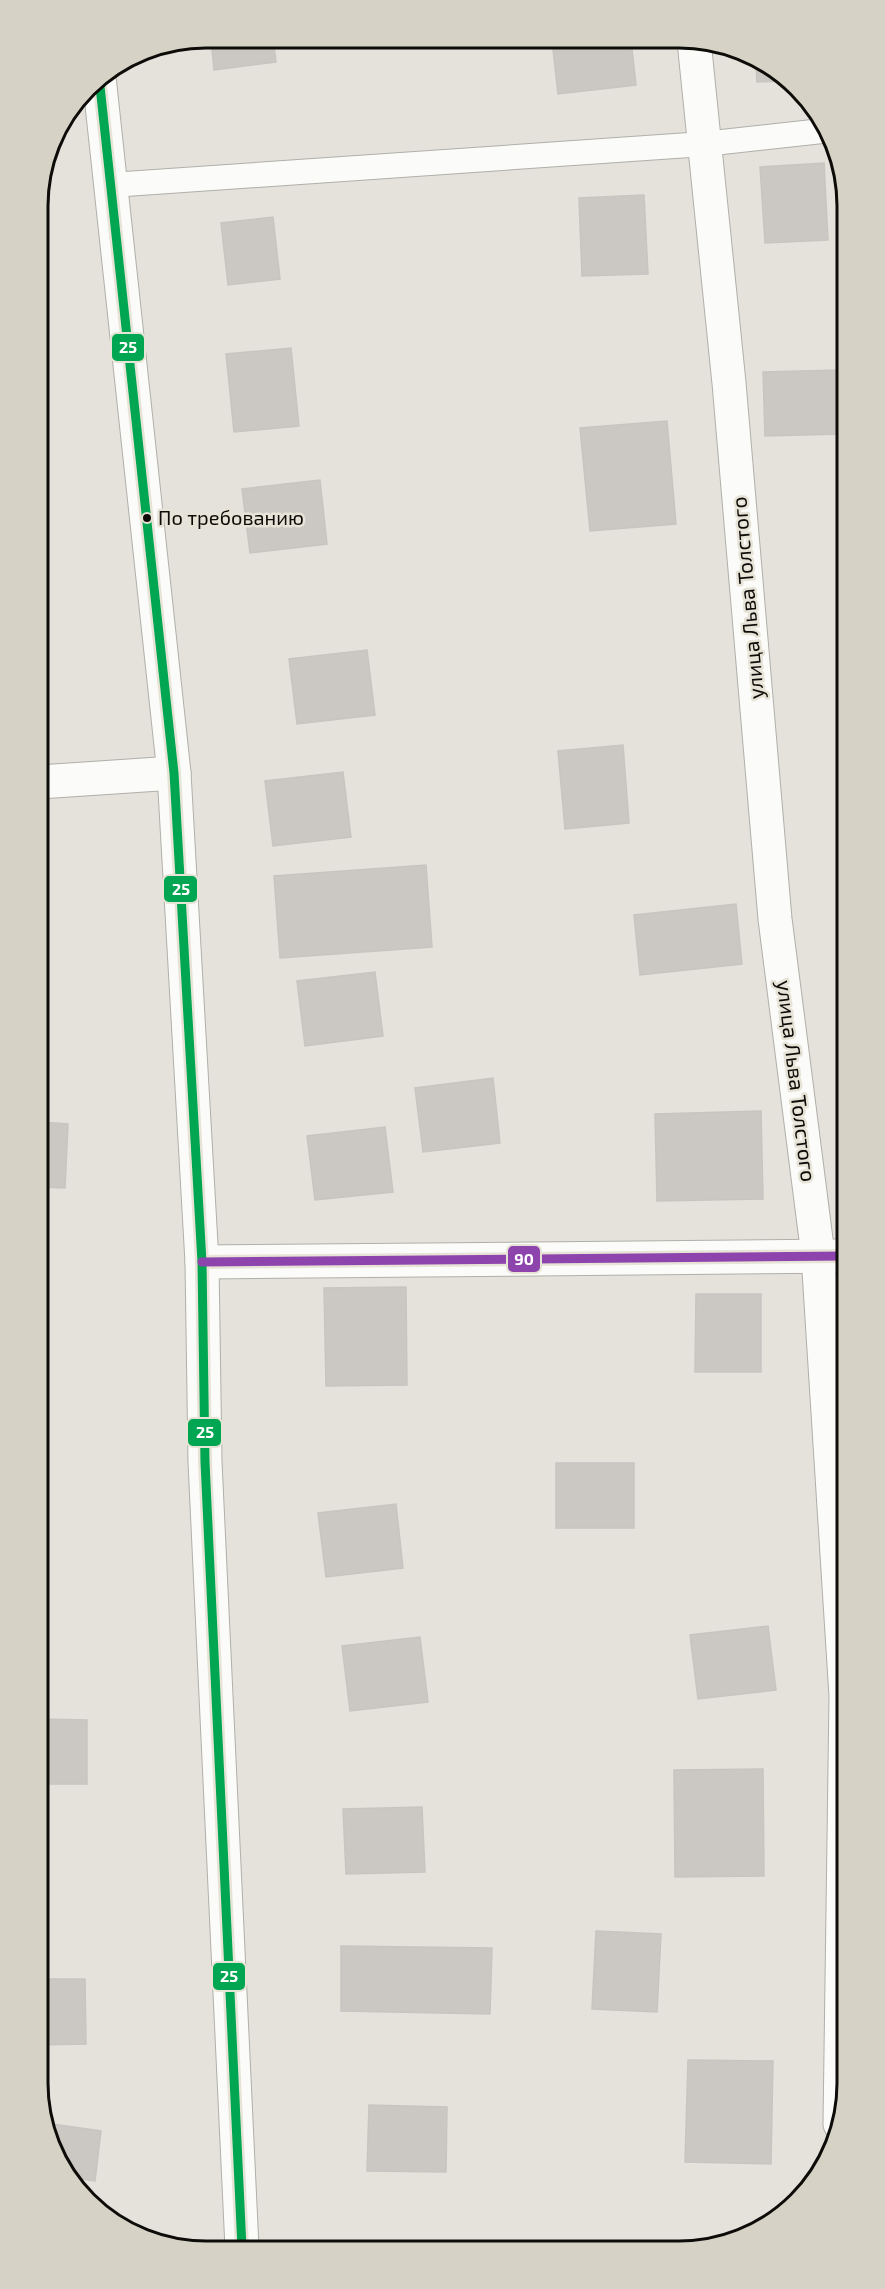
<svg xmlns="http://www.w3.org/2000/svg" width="885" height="2289" viewBox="0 0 885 2289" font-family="'Exo 2',sans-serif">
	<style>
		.building { fill: #cbc8c4; stroke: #c8c5c1; stroke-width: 1.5 }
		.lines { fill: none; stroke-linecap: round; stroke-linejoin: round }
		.service-casing { stroke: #b0afa9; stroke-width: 26 }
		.minor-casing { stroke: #b0afa9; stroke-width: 35 }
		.tertiary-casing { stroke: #b0afa9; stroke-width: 35 }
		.service { stroke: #fbfbf9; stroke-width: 24 }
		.minor { stroke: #fbfbf9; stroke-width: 33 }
		.tertiary { stroke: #fbfbf9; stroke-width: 33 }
		.bus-1-casing { stroke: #e7e4d7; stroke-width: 14 }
		.bus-2-casing { stroke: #e7e4d7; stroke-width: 14 }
		.bus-1 { stroke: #00a651; stroke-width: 9 }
		.bus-2 { stroke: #8e44ad; stroke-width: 9 }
		.bus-dot { fill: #0d0c08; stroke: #e7e4d7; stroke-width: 2 }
		.labels { text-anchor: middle; stroke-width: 5; stroke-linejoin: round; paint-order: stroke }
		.bus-label { font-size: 20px; fill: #0d0c08; stroke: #e7e4d7; text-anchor: start }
		.street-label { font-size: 21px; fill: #0d0c08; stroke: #e7e4d7 }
		.rim { fill: none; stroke: #0d0c08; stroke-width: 3 }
		.line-badge { stroke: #e7e4d7; stroke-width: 2 }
		.badge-label { font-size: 16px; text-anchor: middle; font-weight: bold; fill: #fff }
	</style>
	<rect width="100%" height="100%" fill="#e4e2da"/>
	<g class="building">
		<polygon points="211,38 273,38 276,62 214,70"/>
		<polygon points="552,40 631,40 636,85 558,94"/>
		<polygon points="756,64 788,81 757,82"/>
		<polygon points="824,163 828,240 765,243 760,167"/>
		<polygon points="644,195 648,274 582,276 579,198"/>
		<polygon points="273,217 280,279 228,285 221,223"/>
		<polygon points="291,348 299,426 234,432 226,354"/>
		<polygon points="839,370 841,434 765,436 763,372"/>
		<polygon points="667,421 676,524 590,531 580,428"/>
		<polygon points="320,480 327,544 250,553 242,489"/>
		<polygon points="367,650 375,715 297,724 289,659"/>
		<polygon points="623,745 629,823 565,829 558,751"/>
		<polygon points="343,772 351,837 273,846 265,781"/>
		<polygon points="39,865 43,865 39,941"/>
		<polygon points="426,865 432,947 280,958 274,876"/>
		<polygon points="736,904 742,964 640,975 634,915"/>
		<polygon points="375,972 383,1036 305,1046 297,981"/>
		<polygon points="493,1078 500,1143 423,1152 415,1088"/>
		<polygon points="761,1111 763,1199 657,1201 655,1114"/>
		<polygon points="39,1122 68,1124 65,1188 39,1187"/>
		<polygon points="385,1127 393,1192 315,1200 307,1136"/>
		<polygon points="406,1287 407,1385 326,1386 324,1288"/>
		<polygon points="696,1294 761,1294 761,1372 695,1372"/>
		<rect x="556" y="1463" width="78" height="65"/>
		<polygon points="396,1504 403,1568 326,1577 318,1513"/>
		<polygon points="768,1626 776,1690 698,1699 690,1635"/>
		<polygon points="420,1637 428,1702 350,1711 342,1646"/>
		<polygon points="40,1719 87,1720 87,1784 40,1784"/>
		<polygon points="763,1769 764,1876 675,1877 674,1770"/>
		<polygon points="422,1807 425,1872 346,1874 343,1809"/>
		<polygon points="596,1931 661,1934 657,2012 592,2009"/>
		<polygon points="341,1946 492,1948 490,2014 341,2011"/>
		<polygon points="41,1979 85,1979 86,2044 41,2045"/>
		<polygon points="688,2060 773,2061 771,2164 685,2162"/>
		<polygon points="369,2105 447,2107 446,2172 367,2171"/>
		<polygon points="45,2123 101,2131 95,2181 74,2178"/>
		<rect x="472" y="2246" width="66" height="2"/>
	</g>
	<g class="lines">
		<defs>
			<polyline id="service" points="111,185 704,144 822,131"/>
			<g id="minor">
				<polyline points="694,41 729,383 775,919 818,1255 846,1696 840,2124"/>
				<polyline points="39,782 174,773"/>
				<polyline points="202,1262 846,1256"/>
			</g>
			<polyline id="tertiary" points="99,77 174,773 202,1262 205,1462 242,2248"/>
		</defs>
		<use href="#service" class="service-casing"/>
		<use href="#minor" class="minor-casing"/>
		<use href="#tertiary" class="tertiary-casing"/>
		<use href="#service" class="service"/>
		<use href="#minor" class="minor"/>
		<use href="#tertiary" class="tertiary"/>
		<defs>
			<polyline id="bus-1" points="99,77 174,773 202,1262 205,1462 242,2248"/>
			<polyline id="bus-2" points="202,1262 846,1256"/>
		</defs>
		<use href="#bus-1" class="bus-1-casing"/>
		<use href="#bus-2" class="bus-2-casing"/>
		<use href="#bus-1" class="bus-1"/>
		<use href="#bus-2" class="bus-2"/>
	</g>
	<circle class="bus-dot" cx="147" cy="518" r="5"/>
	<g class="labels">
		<g class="bus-label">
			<text x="158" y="525">По требованию</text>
		</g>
		<g class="street-label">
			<text transform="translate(748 598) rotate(-95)" y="7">улица Льва Толстого</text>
			<text transform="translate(796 1081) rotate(83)" y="7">улица Льва Толстого</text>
		</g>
	</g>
	<path d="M0 0H885V2289H0ZM206 48H679A158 158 0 0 1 837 206V2083A158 158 0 0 1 679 2241H206A158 158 0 0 1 48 2083V206A158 158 0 0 1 206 48Z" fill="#d6d3c6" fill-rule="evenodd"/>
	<path class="rim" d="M206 48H679A158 158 0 0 1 837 206V2083A158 158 0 0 1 679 2241H206A158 158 0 0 1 48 2083V206A158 158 0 0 1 206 48Z"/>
	<g class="line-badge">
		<rect x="111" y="333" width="34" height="29" rx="6" fill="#00a651"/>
		<rect x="163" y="875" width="35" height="28" rx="6" fill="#00a651"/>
		<rect x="507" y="1245" width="34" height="28" rx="6" fill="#8e44ad"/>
		<rect x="187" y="1418" width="35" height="29" rx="6" fill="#00a651"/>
		<rect x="212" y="1962" width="34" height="29" rx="6" fill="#00a651"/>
	</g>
	<g class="badge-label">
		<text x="128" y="353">25</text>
		<text x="181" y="895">25</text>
		<text x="524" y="1265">90</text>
		<text x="205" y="1438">25</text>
		<text x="229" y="1982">25</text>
	</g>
</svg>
